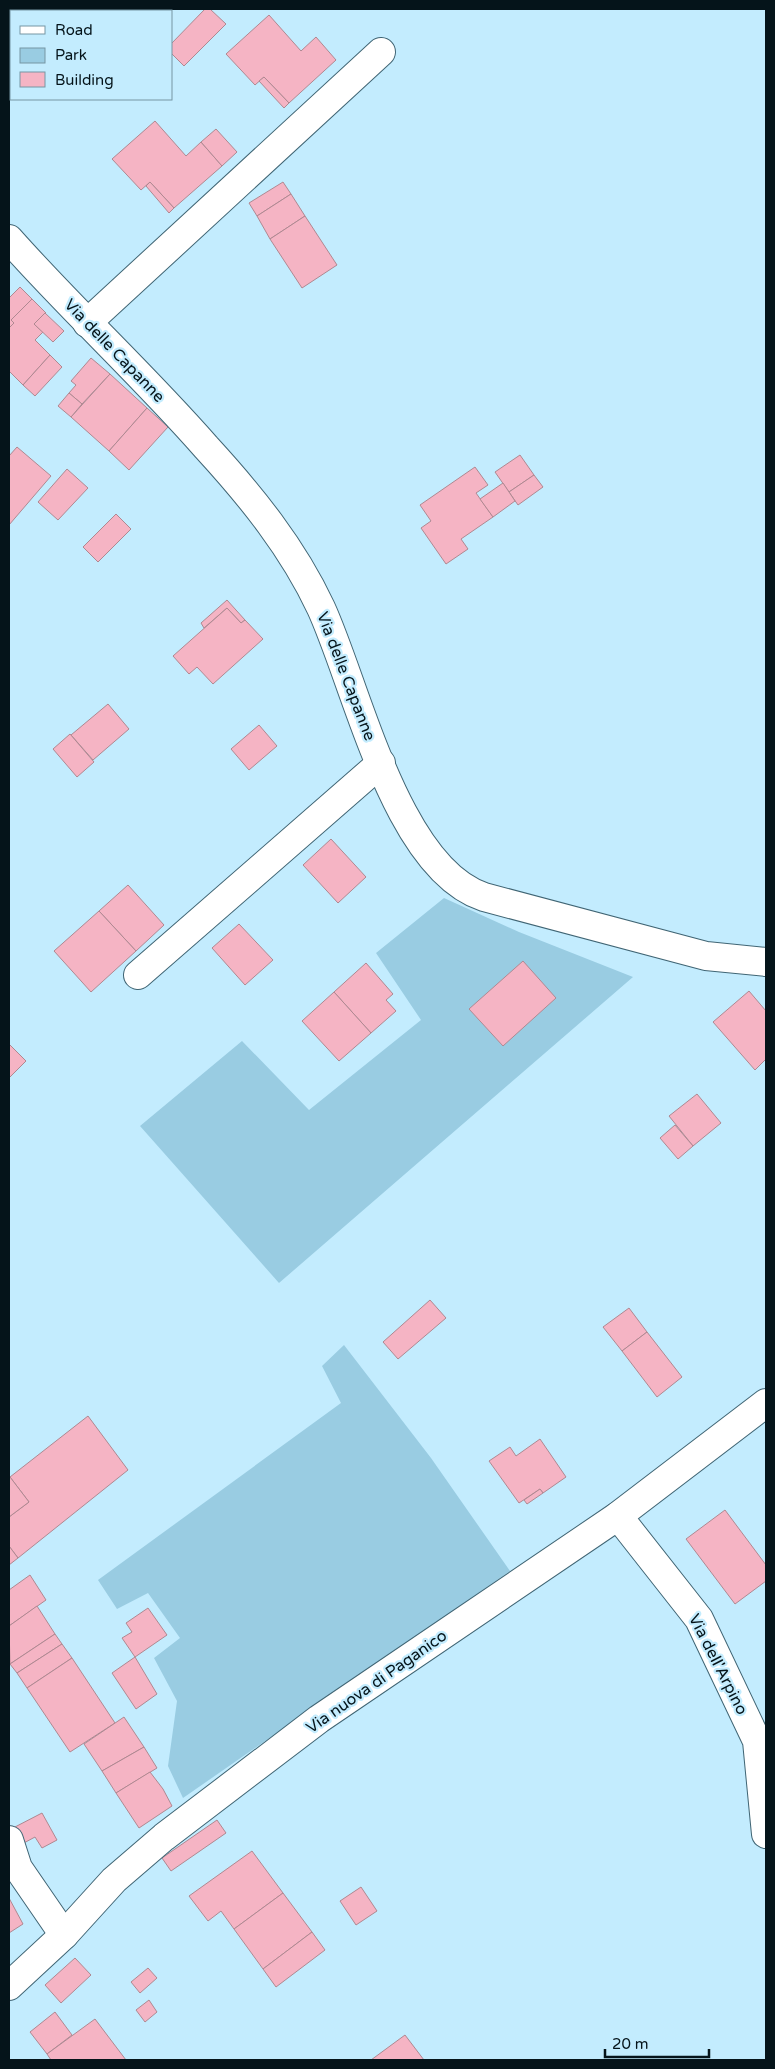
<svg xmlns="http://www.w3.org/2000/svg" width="775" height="2069" viewBox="0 0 775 2069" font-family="'Varela Round',sans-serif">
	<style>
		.green { fill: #99cce2 }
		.building { fill: #f5b4c4; stroke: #af8891 }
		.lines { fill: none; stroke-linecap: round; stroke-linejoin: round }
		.minor-casing { stroke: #406574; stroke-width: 30 }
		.minor { stroke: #fff; stroke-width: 28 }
		.labels { text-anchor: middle; stroke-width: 4.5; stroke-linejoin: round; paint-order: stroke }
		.street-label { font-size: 16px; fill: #05141a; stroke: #c3ecfe }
	</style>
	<rect width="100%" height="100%" fill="#c3ecfe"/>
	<g class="green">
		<polygon points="444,898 519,932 633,977 279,1283 140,1126 242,1041 309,1110 421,1020 376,953"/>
		<polygon points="344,1345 431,1458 510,1571 183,1798 168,1766 177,1701 154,1658 180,1638 148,1593 117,1609 98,1580 341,1403 322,1366"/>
	</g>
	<g class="building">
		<polygon points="9,9 112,9 115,11 11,13"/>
		<polygon points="205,9 210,9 226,24 184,66 171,53 171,44"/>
		<polygon points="269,15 301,51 316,37 336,60 289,103 264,77 255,85 226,54"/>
		<polygon points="264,77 289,103 284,108 259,81"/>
		<polygon points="155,121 186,156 201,142 222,166 174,208 150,182 141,190 112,159"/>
		<polygon points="216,129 237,152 222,166 201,142"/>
		<polygon points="150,182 174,208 169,213 146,186"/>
		<polygon points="283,182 291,194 257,216 249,203"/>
		<polygon points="291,194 305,216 270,239 257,216"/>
		<polygon points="305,216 337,265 302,288 270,239"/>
		<polygon points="20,287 32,299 11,320 14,323 9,328 9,298"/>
		<polygon points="32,299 46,313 34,324 43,332 35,340 50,355 23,385 9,371 9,328 14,323 11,320"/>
		<polygon points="45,313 64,331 53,342 34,324"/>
		<polygon points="50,355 62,367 35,396 23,385"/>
		<polygon points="91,358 110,374 82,404 69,393 76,385 71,381"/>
		<polygon points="110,374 147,408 109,451 71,417"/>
		<polygon points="69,393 82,404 71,417 58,406"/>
		<polygon points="147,408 168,427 129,470 109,451"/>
		<polygon points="17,447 51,476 9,525 9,456"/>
		<polygon points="520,455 534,475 509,492 495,472"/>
		<polygon points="475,467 488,485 476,493 493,517 461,539 468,549 446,564 421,528 431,521 420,505"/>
		<polygon points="67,469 88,488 58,520 38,502"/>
		<polygon points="534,475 543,487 518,505 509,492"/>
		<polygon points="503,483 515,501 493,517 480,499"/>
		<polygon points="116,514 131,529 98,562 83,547"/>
		<polygon points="227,600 245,620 241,623 227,608 204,628 201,623"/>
		<polygon points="227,608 241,623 245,620 263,639 213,684 197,667 189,674 173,656"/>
		<polygon points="108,704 129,729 93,760 71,735"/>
		<polygon points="259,725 277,746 249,770 231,749"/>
		<polygon points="70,734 94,762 77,777 53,749"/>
		<polygon points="331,839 366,877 338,903 303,865"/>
		<polygon points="128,885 164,925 136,951 99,911"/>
		<polygon points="99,911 136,951 91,992 54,951"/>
		<polygon points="239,924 273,960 245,985 212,948"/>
		<polygon points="523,961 556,998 503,1046 469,1009"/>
		<polygon points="366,963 393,994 386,1000 396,1011 371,1033 334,992"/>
		<polygon points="749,991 766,1011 766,1059 755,1070 713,1022"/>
		<polygon points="334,992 371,1033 339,1061 302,1021"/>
		<polygon points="9,1044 26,1061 9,1078"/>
		<polygon points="697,1094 721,1123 693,1146 669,1116"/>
		<polygon points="675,1125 693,1146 678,1159 660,1138"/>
		<polygon points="430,1300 446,1318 398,1359 383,1342"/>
		<polygon points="629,1308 647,1332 622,1351 603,1327"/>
		<polygon points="647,1332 682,1377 657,1397 622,1351"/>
		<polygon points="88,1416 128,1470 18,1558 9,1546 9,1517 29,1502 10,1477"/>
		<polygon points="540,1439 566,1477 543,1493 540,1489 519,1503 489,1461 510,1447 516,1456"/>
		<polygon points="10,1477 29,1502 9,1517 9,1478"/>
		<polygon points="540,1489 543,1493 527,1504 524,1500"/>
		<polygon points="725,1510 766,1565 766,1581 735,1604 686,1539"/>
		<polygon points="9,1546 18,1558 9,1565"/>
		<polygon points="30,1575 46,1600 9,1626 9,1590"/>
		<polygon points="37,1606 55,1634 10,1664 9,1626"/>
		<polygon points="148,1608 167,1635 135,1657 122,1638 132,1632 126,1623"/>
		<polygon points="55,1634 62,1644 17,1673 10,1664"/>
		<polygon points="62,1644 72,1658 27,1688 17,1673"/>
		<polygon points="135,1657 157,1694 136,1709 112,1673"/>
		<polygon points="72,1658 115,1723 70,1752 27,1688"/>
		<polygon points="124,1717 144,1747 102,1771 84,1744"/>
		<polygon points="144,1747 157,1768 116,1793 102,1771"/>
		<polygon points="150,1772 163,1789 172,1806 139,1828 116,1793"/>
		<polygon points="42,1813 57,1840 42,1848 35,1837 22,1844 13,1828"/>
		<polygon points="217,1820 226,1833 171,1871 162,1858"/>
		<polygon points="252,1851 283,1893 234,1929 221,1911 208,1921 189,1896"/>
		<polygon points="361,1887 377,1911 356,1925 340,1901"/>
		<polygon points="283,1893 312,1932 263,1969 234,1929"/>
		<polygon points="9,1898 23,1924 9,1933"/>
		<polygon points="312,1932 325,1950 276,1987 263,1969"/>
		<polygon points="75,1958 91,1975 61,2003 45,1985"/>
		<polygon points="148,1968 157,1978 140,1993 131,1982"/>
		<polygon points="149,2000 157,2012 145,2022 136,2010"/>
		<polygon points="55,2012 72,2035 47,2054 30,2032"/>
		<polygon points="95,2019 126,2060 51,2060 47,2054"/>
		<polygon points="405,2035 424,2060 371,2060"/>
	</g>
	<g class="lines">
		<defs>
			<g id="minor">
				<path d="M 9,239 C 72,310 143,375 206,447 C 251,496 293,548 321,608 C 357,686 396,868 484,897 L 706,956 L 766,962"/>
				<polyline points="87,323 381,52"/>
				<polyline points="138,975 381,763"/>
				<polyline points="618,1516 699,1619 757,1741 766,1834"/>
				<polyline points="9,1840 18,1868 64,1935"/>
				<polyline points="9,1986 64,1935 114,1880 164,1837 319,1719 618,1516 766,1403"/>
			</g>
		</defs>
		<use href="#minor" class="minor-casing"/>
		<use href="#minor" class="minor"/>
	</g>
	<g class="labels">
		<g class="street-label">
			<text transform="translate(115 350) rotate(46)" y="6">Via delle Capanne</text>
			<text transform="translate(347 676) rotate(69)" y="6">Via delle Capanne</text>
			<text transform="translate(719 1664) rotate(63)" y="6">Via dell'Arpino</text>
			<text transform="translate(376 1681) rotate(-35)" y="6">Via nuova di Paganico</text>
		</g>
	</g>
	<rect width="775" height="2069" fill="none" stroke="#05141a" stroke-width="20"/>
	<rect x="10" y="10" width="162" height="90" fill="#c3ecfe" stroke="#7796a3"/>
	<rect x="20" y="26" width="25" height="8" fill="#ffffff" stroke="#7796a3"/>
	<text x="55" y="35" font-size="15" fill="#05141a">Road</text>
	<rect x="20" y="48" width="25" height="15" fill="#99cce2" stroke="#7796a3"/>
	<text x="55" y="60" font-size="15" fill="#05141a">Park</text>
	<rect x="20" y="72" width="25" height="15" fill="#f5b4c4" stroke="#7796a3"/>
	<text x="55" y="85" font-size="15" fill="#05141a">Building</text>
	<path d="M605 2049v8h104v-8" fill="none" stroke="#05141a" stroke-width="2.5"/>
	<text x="612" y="2049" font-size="15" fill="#05141a" stroke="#c3ecfe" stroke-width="4" paint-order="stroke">20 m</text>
</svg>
